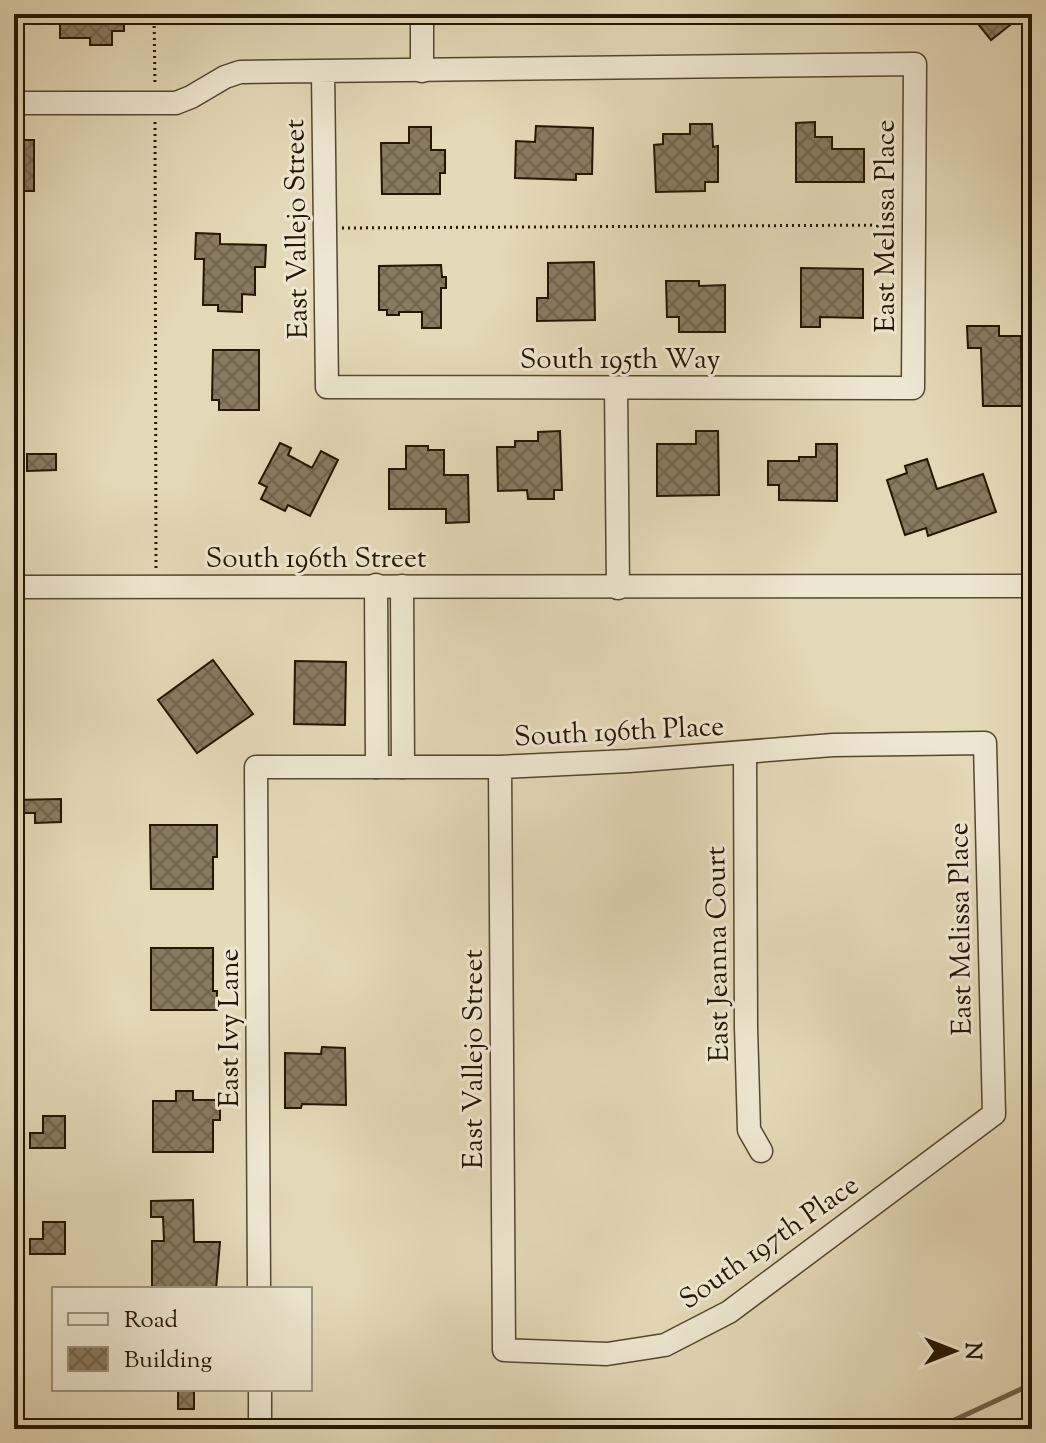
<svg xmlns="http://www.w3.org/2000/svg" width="1046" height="1443" viewBox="0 0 1046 1443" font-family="'Sorts Mill Goudy',serif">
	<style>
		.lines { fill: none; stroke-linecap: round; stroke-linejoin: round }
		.stream { stroke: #706349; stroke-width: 5 }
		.building { fill: url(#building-cross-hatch); stroke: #251601; stroke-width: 2 }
		.minor-casing { stroke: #54462e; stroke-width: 25 }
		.path { stroke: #251601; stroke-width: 3; stroke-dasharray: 2 4; stroke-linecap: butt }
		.minor { stroke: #ede6d0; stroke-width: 22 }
		.labels { text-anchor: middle; stroke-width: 6; stroke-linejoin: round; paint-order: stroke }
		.street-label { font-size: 28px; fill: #251601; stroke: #ede6d0 }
	</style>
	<defs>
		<pattern id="building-cross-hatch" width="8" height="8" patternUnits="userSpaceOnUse" patternTransform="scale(2)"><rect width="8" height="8" fill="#887b60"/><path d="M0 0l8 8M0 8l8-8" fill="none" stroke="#6f644d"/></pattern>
	</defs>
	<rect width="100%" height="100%" fill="#e3d8b7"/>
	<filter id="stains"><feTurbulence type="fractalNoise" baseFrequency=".0025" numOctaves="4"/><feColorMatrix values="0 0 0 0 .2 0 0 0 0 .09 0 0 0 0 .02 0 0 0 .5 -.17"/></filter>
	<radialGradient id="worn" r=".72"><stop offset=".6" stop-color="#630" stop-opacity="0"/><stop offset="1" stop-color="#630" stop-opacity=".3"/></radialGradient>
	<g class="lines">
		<polyline class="stream" points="935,1429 1032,1384"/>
	</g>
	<g class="building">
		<polygon points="60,14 124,14 124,31 112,31 112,45 90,45 90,38 60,38"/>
		<polygon points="970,14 1024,14 991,40"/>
		<polygon points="815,122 815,137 832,137 832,149 864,149 864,182 796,182 796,123"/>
		<polygon points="690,124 712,124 713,147 718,146 718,182 705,182 705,191 656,192 654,145 663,144 663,134 690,134"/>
		<polygon points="536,126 593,128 592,174 576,174 576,180 515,178 516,141 535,142"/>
		<polygon points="409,127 431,127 431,150 445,150 445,173 440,173 440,194 382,194 381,143 409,143"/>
		<rect x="14" y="140" width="20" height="51"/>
		<polygon points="196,233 220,234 220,244 266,245 265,267 255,267 255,295 242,294 242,312 218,311 218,305 203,305 204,259 195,259"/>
		<polygon points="594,262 595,320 537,321 537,298 548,298 548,263"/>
		<polygon points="441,265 442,277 446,277 446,288 441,288 441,328 422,328 422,312 399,312 399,315 387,315 387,310 379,310 379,266"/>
		<polygon points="801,268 863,269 863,318 820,317 820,327 801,327"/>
		<polygon points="666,281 699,281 699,286 725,285 725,332 679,332 679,317 667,317"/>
		<polygon points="967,326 999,326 999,336 1021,336 1022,406 983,406 981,348 968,348"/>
		<polygon points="213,350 259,350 259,410 219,410 219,400 212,400"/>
		<polygon points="560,431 562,490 554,490 554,499 528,499 527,490 498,491 497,447 515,447 515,441 538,441 538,432"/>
		<polygon points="696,431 718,431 719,495 657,496 657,444 696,444"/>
		<polygon points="280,443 291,448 288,455 312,468 321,451 338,460 310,516 288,505 285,511 261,499 267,487 259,483"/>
		<polygon points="816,444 837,444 837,501 779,500 779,485 768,485 768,461 799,461 799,457 816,457"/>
		<polygon points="406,446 428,446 428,450 444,450 444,475 468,475 469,522 446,523 446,509 389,509 389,469 406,469"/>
		<polygon points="27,454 56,454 56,470 27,471"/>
		<polygon points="927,459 937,489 983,474 996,512 928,536 926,528 905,535 887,480 907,473 905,466"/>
		<polygon points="213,660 253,714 197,753 158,700"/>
		<polygon points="295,661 346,662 345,725 294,724"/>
		<polygon points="61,799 61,822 35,823 35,813 14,813 14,800"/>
		<polygon points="150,825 217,825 217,857 213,857 213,889 151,889"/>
		<polygon points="151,948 213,948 213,991 217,991 217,1010 151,1010"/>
		<polygon points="322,1047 345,1048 346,1105 302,1104 301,1108 285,1108 285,1053 321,1054"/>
		<polygon points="176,1091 193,1091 193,1100 220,1100 220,1120 213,1120 213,1152 153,1152 153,1101 176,1101"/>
		<polygon points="43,1116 65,1116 65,1148 30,1148 30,1133 43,1133"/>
		<polygon points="193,1200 194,1242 220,1242 216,1289 152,1289 152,1241 164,1241 163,1217 151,1217 151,1201"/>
		<polygon points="43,1222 65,1222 65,1254 30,1254 30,1239 43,1239"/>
		<rect x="178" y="1389" width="16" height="20"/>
	</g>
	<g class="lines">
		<defs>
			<g id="minor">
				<polyline points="422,14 422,71"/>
				<polyline points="14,103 176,103 191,97 225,77 240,72 915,64 913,388 327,387 323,71"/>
				<polyline points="616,388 618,588"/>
				<polyline points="376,585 377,767"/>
				<polyline points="402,586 403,767"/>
				<polyline points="14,587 1032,586"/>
				<polyline points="745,753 746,1027 749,1130 761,1151"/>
				<polyline points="259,1289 256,767 500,767 629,761 833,745 985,743 994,1114 729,1312 665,1345 607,1354 504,1350 500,767"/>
				<polyline points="260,1389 260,1429"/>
			</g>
		</defs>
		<use href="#minor" class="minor-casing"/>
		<g class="path">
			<polyline points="154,14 155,86"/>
			<polyline points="155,122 156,570"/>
			<polyline points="342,228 894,225"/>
		</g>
		<use href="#minor" class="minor"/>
	</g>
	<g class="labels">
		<g class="street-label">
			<text transform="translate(884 226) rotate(-90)" y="10">East Melissa Place</text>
			<text transform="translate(295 229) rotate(-91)" y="10">East Vallejo Street</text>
			<text x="620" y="368">South 195th Way</text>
			<text x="316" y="567">South 196th Street</text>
			<text transform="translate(619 730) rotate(-3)" y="10">South 196th Place</text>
			<text transform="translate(959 929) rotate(-91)" y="10">East Melissa Place</text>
			<text transform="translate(716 954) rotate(-91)" y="10">East Jeanna Court</text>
			<text transform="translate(228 1028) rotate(-90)" y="10">East Ivy Lane</text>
			<text transform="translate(472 1059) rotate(-90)" y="10">East Vallejo Street</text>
			<text transform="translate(768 1241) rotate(-35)" y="10">South 197th Place</text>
		</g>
	</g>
	<rect width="1046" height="1443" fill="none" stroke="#e3d8b7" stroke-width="48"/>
	<rect x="16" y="16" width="1014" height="1411" fill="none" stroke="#251601" stroke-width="4"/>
	<rect x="24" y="24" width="998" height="1395" fill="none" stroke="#251601" stroke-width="2"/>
	<rect x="52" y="1287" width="260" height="104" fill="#ede6d0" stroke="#9d937d" stroke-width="2"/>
	<rect x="68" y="1313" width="40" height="12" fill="#ede6d0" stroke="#9d937d" stroke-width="2"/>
	<text x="124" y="1327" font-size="24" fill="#251601">Road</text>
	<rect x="68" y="1347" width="40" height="24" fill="url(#building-cross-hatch)" stroke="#9d937d" stroke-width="2"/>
	<text x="124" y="1367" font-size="24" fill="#251601">Building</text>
	<g transform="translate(954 1351) rotate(90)" stroke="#ede6d0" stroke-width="6" paint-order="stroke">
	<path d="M0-6L14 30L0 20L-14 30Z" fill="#251601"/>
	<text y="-12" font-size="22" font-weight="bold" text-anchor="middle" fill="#251601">N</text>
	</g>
	<rect width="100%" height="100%" filter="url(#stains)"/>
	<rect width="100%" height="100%" fill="url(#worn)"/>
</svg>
